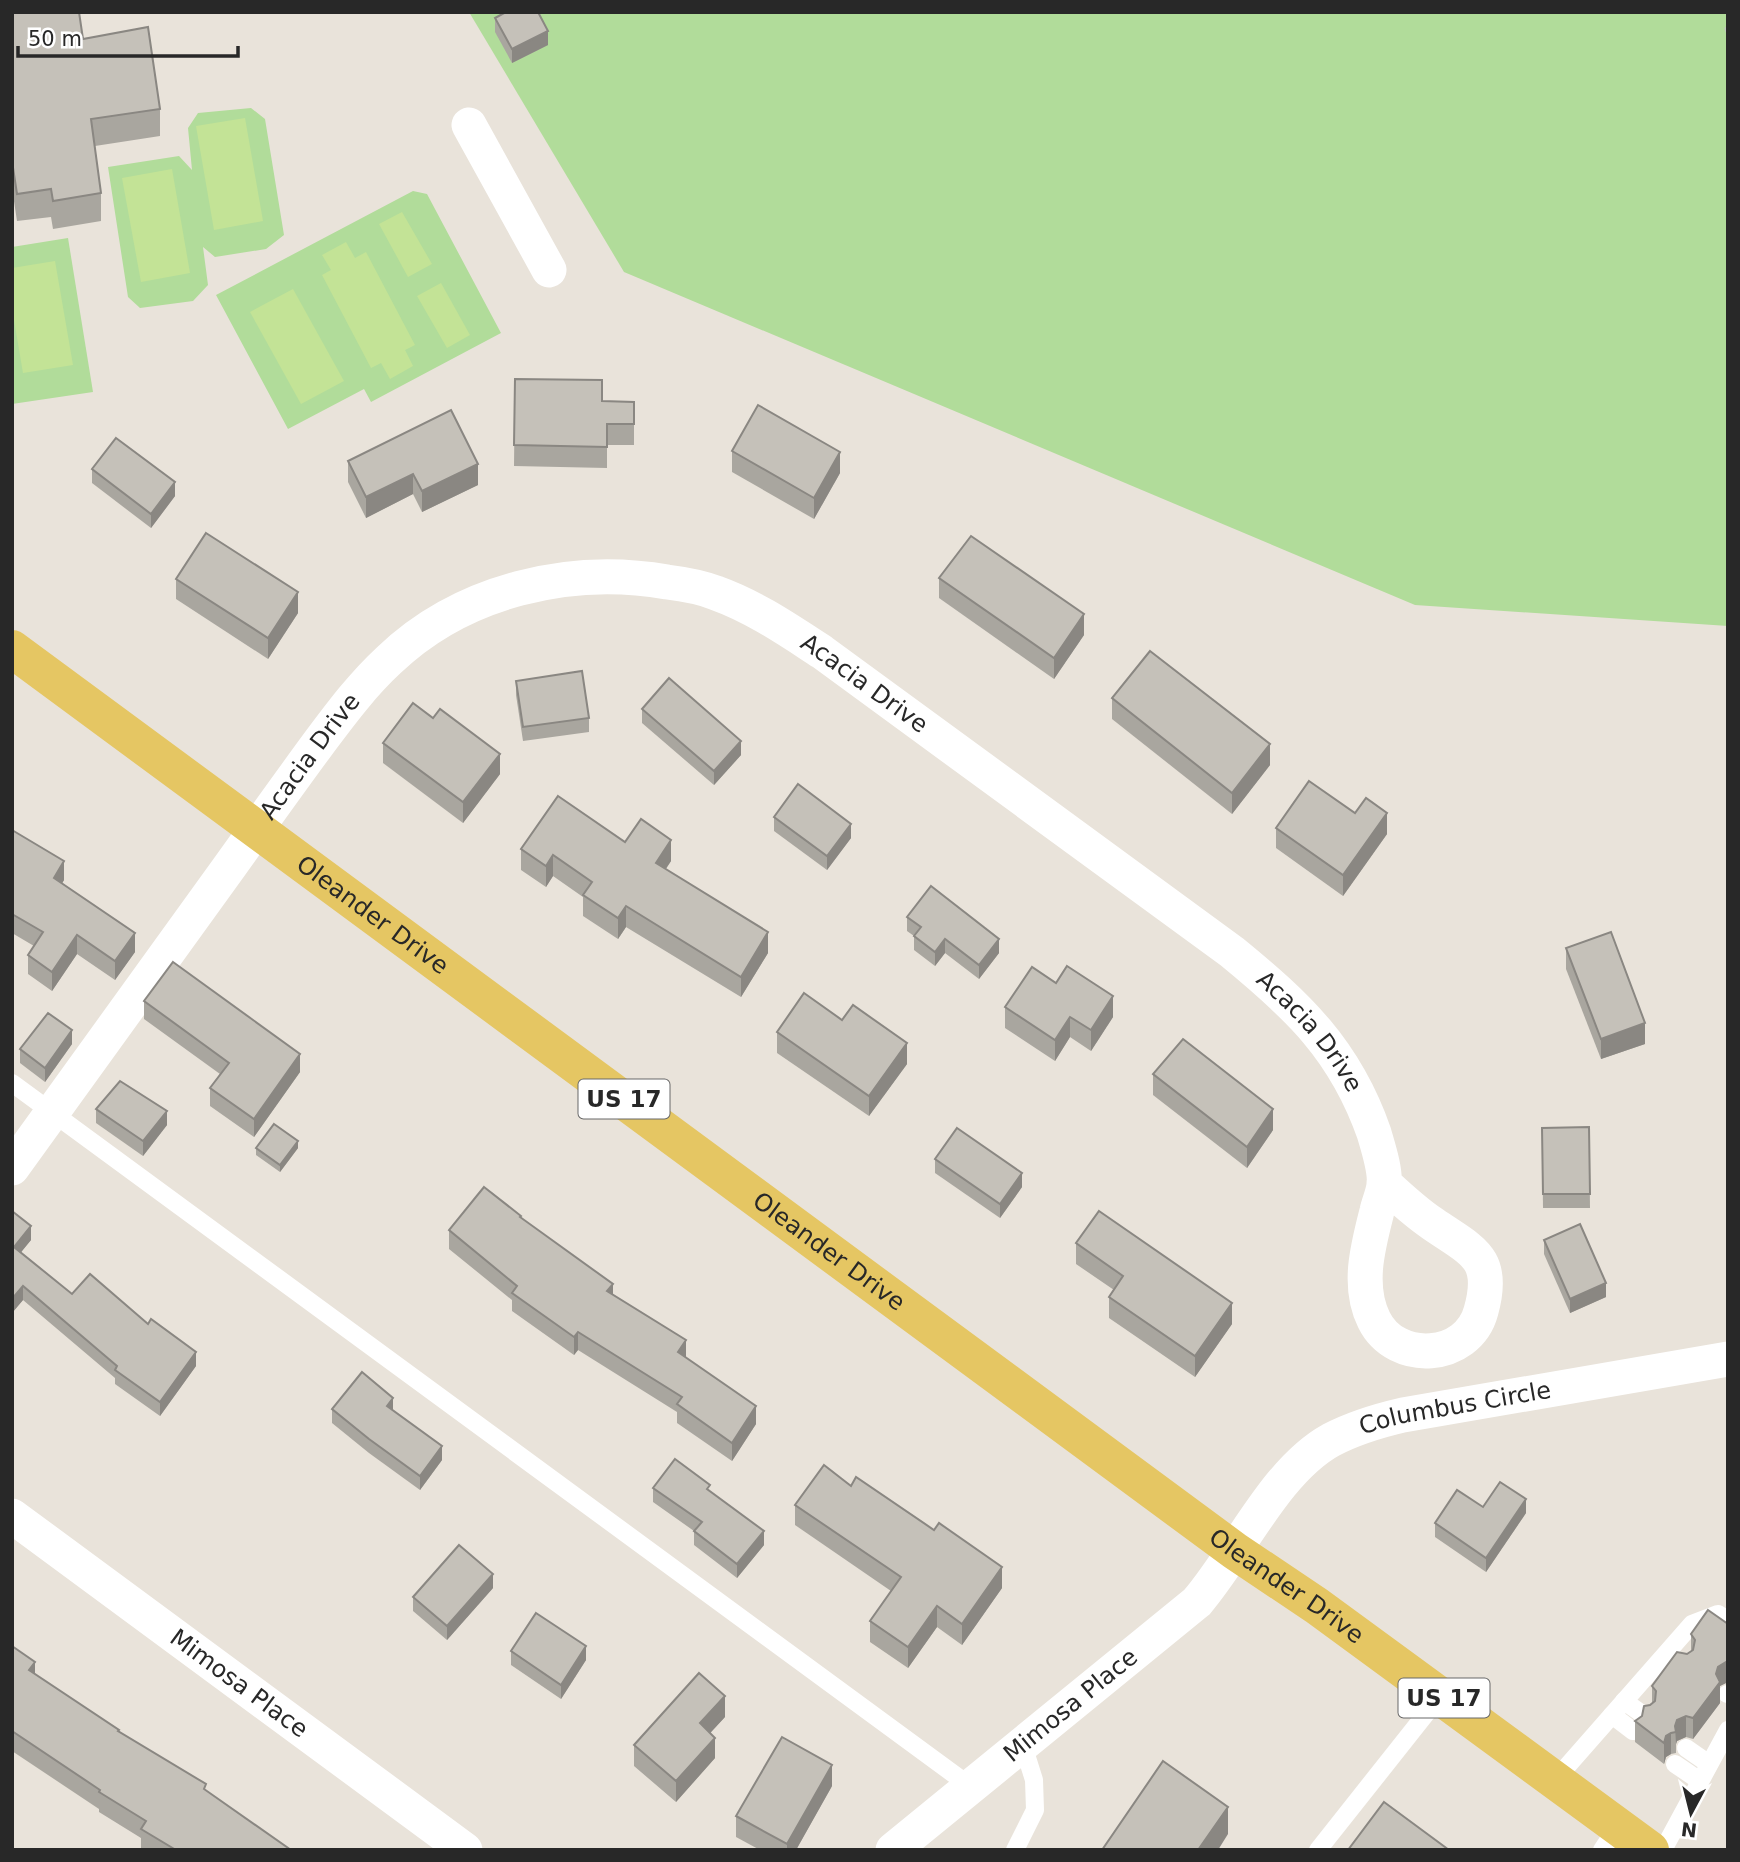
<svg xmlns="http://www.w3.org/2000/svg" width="1740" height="1862" viewBox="0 0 1740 1862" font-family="'DejaVu Sans',sans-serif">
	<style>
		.green { fill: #b1dc9a }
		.pitch { fill: #c3e396 }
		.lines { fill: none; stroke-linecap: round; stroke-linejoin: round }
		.path { stroke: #c3c3c3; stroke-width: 4.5; stroke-dasharray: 5 3.5; stroke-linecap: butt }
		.lane { stroke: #fff; stroke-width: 18 }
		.street { stroke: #fff; stroke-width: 35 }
		.primary { stroke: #e5c663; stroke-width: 38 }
		.wall { fill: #a9a69f }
		.shaded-wall { fill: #8a8782 }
		.building { fill: #c5c1b9; stroke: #8a8782; stroke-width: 2 }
		.labels { text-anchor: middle; stroke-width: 5; stroke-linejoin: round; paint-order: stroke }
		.shield { fill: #fff; stroke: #686868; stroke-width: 2 }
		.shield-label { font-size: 23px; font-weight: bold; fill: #282828 }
		.street-label { font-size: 24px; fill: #282828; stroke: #fff }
	</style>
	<rect width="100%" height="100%" fill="#e9e3da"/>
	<g class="green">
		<polygon points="469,12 1728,12 1728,626 1415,605 624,272"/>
		<polygon points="251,108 265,119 284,235 266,249 215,257 203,247 208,285 193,301 140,308 128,297 108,167 179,156 192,170 188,128 198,113"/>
		<polygon points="413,191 427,194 501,333 371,402 364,389 288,429 216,295"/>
		<polygon points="68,238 93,392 12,404 12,247"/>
	</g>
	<g class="pitch">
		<polygon points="245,118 263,221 214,230 196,126"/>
		<polygon points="172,169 190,273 141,282 122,178"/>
		<polygon points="402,212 432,264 408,277 379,224"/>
		<polygon points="346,242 355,258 366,252 415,345 405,350 413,366 390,379 381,363 371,368 322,275 331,270 322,255"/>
		<polygon points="55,261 73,365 23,373 12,308 12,268"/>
		<polygon points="441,283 470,335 447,348 417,296"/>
		<polygon points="293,289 344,381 301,404 250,312"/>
	</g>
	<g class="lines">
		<polyline class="path" points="1725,30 1728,29"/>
		<g class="lane">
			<polyline points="12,1083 970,1786"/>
			<polyline points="1727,1694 1728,1694"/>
			<polyline points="1624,1701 1645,1716"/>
			<polyline points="1612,1715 1633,1731"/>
			<polyline points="1686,1748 1709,1764"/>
			<polyline points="1675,1764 1700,1781"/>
			<polyline points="1555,1780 1692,1624 1718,1614 1728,1620"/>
			<polyline points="1015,1850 1035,1810 1034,1780 1023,1745"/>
			<polyline points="1318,1850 1440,1696"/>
			<polyline points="1602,1850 1618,1826"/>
			<polyline points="1663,1850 1728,1730"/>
		</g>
		<g class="street">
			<polyline points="469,125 549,270"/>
			<path id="s1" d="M 12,1168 C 85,1067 157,967 230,866 C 260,824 290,782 321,740 C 342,712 363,684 389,660 C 462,590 570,565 667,582 C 683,584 701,587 716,593 C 755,607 788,630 822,652 L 1232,952 C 1298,1006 1345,1050 1374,1133 C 1378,1147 1386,1171 1384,1185 C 1383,1194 1379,1202 1377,1211 C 1368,1246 1357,1286 1374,1320 C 1396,1365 1468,1360 1481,1311 C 1496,1257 1472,1251 1433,1224 C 1415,1212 1400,1198 1384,1183"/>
			<path id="s2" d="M 12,1516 L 465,1850"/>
			<path id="s3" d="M 893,1850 L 1197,1602 C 1239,1553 1275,1471 1331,1440 C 1354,1428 1377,1421 1403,1415 L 1728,1359"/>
		</g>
		<path class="primary" id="s4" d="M 12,649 L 1235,1551 L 1317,1606 L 1650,1850"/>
	</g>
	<g class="wall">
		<polygon points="12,12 83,39 160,109 160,136 95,146 101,193 101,221 53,229 51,217 17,221 12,188"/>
		<polygon points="495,18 548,45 512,63 495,32"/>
		<polygon points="515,379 602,401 634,402 634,445 607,445 607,468 514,466"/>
		<polygon points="732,451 840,473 814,519 732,472"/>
		<polygon points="348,461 478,485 422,512 413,494 366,518 348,482"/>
		<polygon points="92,469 175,496 151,528 92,483"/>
		<polygon points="939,578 1084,635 1054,679 939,598"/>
		<polygon points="176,579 298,613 268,659 176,599"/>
		<polygon points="516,681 589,718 589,732 523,741 516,695"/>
		<polygon points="1112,698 1270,765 1232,814 1112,719"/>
		<polygon points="642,709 741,755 714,785 642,723"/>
		<polygon points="383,743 500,774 463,823 383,763"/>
		<polygon points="1355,813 1387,834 1343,896 1276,848 1276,828"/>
		<polygon points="774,817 851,838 827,870 774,831"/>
		<polygon points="12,830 64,880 62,883 135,952 115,980 77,954 52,991 28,974 28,955 34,946 12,933"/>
		<polygon points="625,842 671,861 666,869 768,953 741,997 626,927 618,939 583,916 583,897 553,876 546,887 521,870 521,849"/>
		<polygon points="907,917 999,953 979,979 945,953 935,966 914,950 914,936 907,931"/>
		<polygon points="1566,948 1645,1044 1601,1059 1566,969"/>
		<polygon points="1056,983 1113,1017 1091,1051 1070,1037 1055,1061 1005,1028 1005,1007"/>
		<polygon points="144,1001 300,1072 254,1137 210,1106 210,1088 220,1074 144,1019"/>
		<polygon points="842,1020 907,1064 869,1116 777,1053 777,1032"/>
		<polygon points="72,1044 45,1082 20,1063 20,1049"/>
		<polygon points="1153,1074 1273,1130 1247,1168 1153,1095"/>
		<polygon points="96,1109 167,1125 143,1156 96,1123"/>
		<polygon points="1589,1127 1590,1208 1543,1208 1542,1128"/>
		<polygon points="256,1148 298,1148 280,1172 256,1155"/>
		<polygon points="935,1159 1022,1187 1000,1218 935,1173"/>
		<polygon points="12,1211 31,1240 20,1253 72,1294 196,1366 160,1416 115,1384 115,1378 23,1300 12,1313"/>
		<polygon points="521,1218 686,1357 756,1424 732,1461 677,1423 677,1412 578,1350 574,1355 512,1311 512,1300 449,1249 449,1230"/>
		<polygon points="1544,1240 1606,1297 1570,1313 1544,1254"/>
		<polygon points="1076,1243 1232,1324 1195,1377 1109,1318 1109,1297 1114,1290 1076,1264"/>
		<polygon points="332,1409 393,1410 442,1460 420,1490 369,1453 332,1423"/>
		<polygon points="851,1486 1002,1588 962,1645 937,1627 908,1668 870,1642 870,1621 891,1591 795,1525 795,1505"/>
		<polygon points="653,1488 710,1491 764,1545 737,1578 694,1545 694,1531 653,1502"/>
		<polygon points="1526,1513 1486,1572 1435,1537 1435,1523"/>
		<polygon points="493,1588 447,1640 413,1611 413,1597"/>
		<polygon points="1728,1624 1728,1683 1726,1683 1720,1686 1720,1703 1693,1739 1686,1737 1677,1741 1676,1744 1676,1753 1671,1754 1666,1757 1664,1764 1635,1742 1635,1721 1642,1716 1652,1704 1652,1686 1691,1652 1691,1634"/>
		<polygon points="12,1646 35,1674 206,1791 291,1850 141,1849 141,1838 99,1812 99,1809 12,1751"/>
		<polygon points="511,1651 586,1660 561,1699 511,1665"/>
		<polygon points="725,1717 710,1733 715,1758 676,1802 634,1766 634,1745"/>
		<polygon points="832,1786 796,1850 760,1850 736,1837 736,1816"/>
	</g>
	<g class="shaded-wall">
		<polygon points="548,31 548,45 512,63 512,49"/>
		<polygon points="840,452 840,473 814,519 814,498"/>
		<polygon points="478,464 478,485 422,512 422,491"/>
		<polygon points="413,474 413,494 366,518 366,497"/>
		<polygon points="175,482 175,496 151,528 151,514"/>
		<polygon points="298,592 298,613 268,659 268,638"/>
		<polygon points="1084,614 1084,635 1054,679 1054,658"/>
		<polygon points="741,741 741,755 714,785 714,771"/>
		<polygon points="1270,744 1270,765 1232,814 1232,793"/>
		<polygon points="500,754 500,774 463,823 463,802"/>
		<polygon points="1387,813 1387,834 1343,896 1343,875"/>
		<polygon points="851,824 851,838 827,870 827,856"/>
		<polygon points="671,840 671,861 656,883 656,863"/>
		<polygon points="553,855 553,876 546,887 546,866"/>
		<polygon points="64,861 64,880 54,897 54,878"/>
		<polygon points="626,906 626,927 618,939 618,918"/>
		<polygon points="768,932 768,953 741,997 741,977"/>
		<polygon points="135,933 135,952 115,980 115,961"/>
		<polygon points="77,935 77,954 52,991 52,972"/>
		<polygon points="945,939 945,953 935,966 935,952"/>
		<polygon points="999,939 999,953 979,979 979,965"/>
		<polygon points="1113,996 1113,1017 1091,1051 1091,1030"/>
		<polygon points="1070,1017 1070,1037 1055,1061 1055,1040"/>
		<polygon points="1645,1023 1645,1044 1601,1059 1601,1039"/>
		<polygon points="72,1030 72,1044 45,1082 45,1068"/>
		<polygon points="907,1043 907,1064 869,1116 869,1096"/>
		<polygon points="300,1054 300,1072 254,1137 254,1119"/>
		<polygon points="1273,1109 1273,1130 1247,1168 1247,1147"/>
		<polygon points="167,1111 167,1125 143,1156 143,1141"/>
		<polygon points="298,1141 298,1148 280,1172 280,1165"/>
		<polygon points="1022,1173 1022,1187 1000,1218 1000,1204"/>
		<polygon points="31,1226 31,1240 14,1261 14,1247"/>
		<polygon points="1606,1283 1606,1297 1570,1313 1570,1299"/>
		<polygon points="613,1284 613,1302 607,1291"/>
		<polygon points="23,1286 23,1300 12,1313 12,1299"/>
		<polygon points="1232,1303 1232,1324 1195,1377 1195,1356"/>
		<polygon points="578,1332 578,1350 574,1355 574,1337"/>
		<polygon points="686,1340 686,1358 678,1352"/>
		<polygon points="196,1352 196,1366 160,1416 160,1402"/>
		<polygon points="393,1398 393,1412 387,1406"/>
		<polygon points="756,1406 756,1424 732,1461 732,1443"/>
		<polygon points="442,1446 442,1460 420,1490 420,1476"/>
		<polygon points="1526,1499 1526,1513 1486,1572 1486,1558"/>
		<polygon points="764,1531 764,1545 737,1578 737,1564"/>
		<polygon points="1002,1567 1002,1588 962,1645 962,1624"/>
		<polygon points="493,1574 493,1588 447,1640 447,1626"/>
		<polygon points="937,1606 937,1627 908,1668 908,1647"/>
		<polygon points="586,1646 586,1660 561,1699 561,1685"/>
		<polygon points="35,1662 35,1682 29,1670"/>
		<polygon points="1726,1662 1726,1683 1720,1686 1720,1703 1693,1739 1693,1718 1716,1674 1718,1667"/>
		<polygon points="725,1696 725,1717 700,1744 700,1723"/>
		<polygon points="1686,1716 1686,1737 1677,1741 1676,1744 1675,1726 1677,1720"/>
		<polygon points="1671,1733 1671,1754 1666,1757 1664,1764 1664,1743 1666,1736"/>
		<polygon points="715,1738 715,1758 676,1802 676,1781"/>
		<polygon points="832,1765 832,1786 796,1850 787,1850 787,1844"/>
		<polygon points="1228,1807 1228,1834 1218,1850 1198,1850"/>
	</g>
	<g class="building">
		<polygon points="12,12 79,12 83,39 148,27 160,109 91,119 101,193 53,201 51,189 17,194 12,161"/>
		<polygon points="506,12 538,12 548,31 512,49 495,18"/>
		<polygon points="515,379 602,380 602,401 634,402 634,424 607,424 607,447 514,445"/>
		<polygon points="758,405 840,452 814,498 732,451"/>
		<polygon points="451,410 478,464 422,491 413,474 366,497 348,461"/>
		<polygon points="116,438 175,482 151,514 92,469"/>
		<polygon points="206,533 298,592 268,638 176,579"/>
		<polygon points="971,536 1084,614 1054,658 939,578"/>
		<polygon points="1150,651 1270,744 1232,793 1112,698"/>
		<polygon points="582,671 589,718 523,727 516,681"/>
		<polygon points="669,678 741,741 714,771 642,709"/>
		<polygon points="413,703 433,718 440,709 500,754 463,802 383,743"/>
		<polygon points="1309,781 1355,813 1366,798 1387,813 1343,875 1276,828"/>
		<polygon points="798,784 851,824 827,856 774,817"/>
		<polygon points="558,796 625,842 641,819 671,840 656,863 768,932 741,977 626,906 618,918 583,895 592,882 553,855 546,866 521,849"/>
		<polygon points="12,830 64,861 54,878 135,933 115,961 77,935 52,972 28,955 43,932 12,914"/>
		<polygon points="931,886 999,939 979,965 945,939 935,952 914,936 921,927 907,917"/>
		<polygon points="1611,932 1645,1023 1601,1039 1566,948"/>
		<polygon points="173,962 300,1054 254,1119 210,1088 229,1063 144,1001"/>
		<polygon points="1067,966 1113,996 1091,1030 1070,1017 1055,1040 1005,1007 1032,967 1056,983"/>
		<polygon points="804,993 842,1020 853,1005 907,1043 869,1096 777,1032"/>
		<polygon points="48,1013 72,1030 45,1068 20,1049"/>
		<polygon points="1183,1039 1273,1109 1247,1147 1153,1074"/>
		<polygon points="120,1081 167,1111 143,1141 96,1109"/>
		<polygon points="274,1124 298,1141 280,1165 256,1148"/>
		<polygon points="1589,1127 1590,1194 1543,1194 1542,1128"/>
		<polygon points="957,1128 1022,1173 1000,1204 935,1159"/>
		<polygon points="484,1187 521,1216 520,1217 613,1284 607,1291 686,1340 678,1352 756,1406 732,1443 677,1404 682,1397 578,1332 574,1337 512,1293 517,1286 449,1230"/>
		<polygon points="12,1211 31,1226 14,1247 72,1294 90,1274 148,1324 151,1319 196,1352 160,1402 115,1370 117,1366 23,1286 12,1299"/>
		<polygon points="1099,1211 1232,1303 1195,1356 1109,1297 1123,1276 1076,1243"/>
		<polygon points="1580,1224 1606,1283 1570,1299 1544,1240"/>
		<polygon points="362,1372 393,1398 387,1406 442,1446 420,1476 369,1439 332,1409"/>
		<polygon points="675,1459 710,1485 707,1489 764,1531 737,1564 694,1531 702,1522 653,1488"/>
		<polygon points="824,1465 851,1486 856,1477 934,1530 939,1523 1002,1567 962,1624 937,1606 908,1647 870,1621 901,1577 795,1505"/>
		<polygon points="1500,1482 1526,1499 1486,1558 1435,1523 1457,1490 1483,1507"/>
		<polygon points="459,1545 493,1574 447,1626 413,1597"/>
		<polygon points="1708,1610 1728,1624 1728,1662 1726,1662 1718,1667 1716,1674 1720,1682 1693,1718 1686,1716 1677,1720 1675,1726 1676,1732 1671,1733 1666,1736 1664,1743 1635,1721 1642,1716 1644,1706 1650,1705 1655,1701 1656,1691 1652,1686 1677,1652 1687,1654 1693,1650 1695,1640 1691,1634"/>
		<polygon points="536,1613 586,1646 561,1685 511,1651"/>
		<polygon points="12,1646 35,1662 29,1670 119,1730 118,1731 206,1784 204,1789 291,1850 176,1850 141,1829 146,1821 99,1792 100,1790 12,1731"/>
		<polygon points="699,1673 725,1696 700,1723 715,1738 676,1781 634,1745"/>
		<polygon points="782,1737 832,1765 787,1844 736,1816"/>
		<polygon points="1163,1761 1228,1807 1198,1850 1102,1850"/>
		<polygon points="1384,1802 1449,1850 1348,1850"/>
	</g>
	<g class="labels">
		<g class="shield">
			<rect x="578.5" y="1079.5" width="91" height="39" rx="5"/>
			<rect x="1398.5" y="1678.5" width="91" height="39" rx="5"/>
		</g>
		<g class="shield-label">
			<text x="624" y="1107">US 17</text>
			<text x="1444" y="1706">US 17</text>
		</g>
		<g class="street-label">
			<text dy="8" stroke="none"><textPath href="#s1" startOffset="1157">Acacia Drive</textPath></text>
			<text dy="8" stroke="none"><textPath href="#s1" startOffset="508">Acacia Drive</textPath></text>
			<text dy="8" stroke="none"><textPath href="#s4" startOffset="448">Oleander Drive</textPath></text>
			<text dy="8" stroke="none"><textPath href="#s1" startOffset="1724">Acacia Drive</textPath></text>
			<text dy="8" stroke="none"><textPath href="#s4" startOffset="1015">Oleander Drive</textPath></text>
			<text dy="8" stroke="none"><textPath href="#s3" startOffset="733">Columbus Circle</textPath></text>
			<text dy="8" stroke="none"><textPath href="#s4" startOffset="1582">Oleander Drive</textPath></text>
			<text dy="8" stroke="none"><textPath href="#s2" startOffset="282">Mimosa Place</textPath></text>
			<text dy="8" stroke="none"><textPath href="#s3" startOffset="229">Mimosa Place</textPath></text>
		</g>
	</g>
	<rect width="1740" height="1862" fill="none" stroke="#282828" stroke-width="28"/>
	<g transform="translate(1691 1813) rotate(187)" stroke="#ffffff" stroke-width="5" paint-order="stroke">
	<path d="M0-5L12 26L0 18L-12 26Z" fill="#282828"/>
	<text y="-10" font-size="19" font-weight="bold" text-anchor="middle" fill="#282828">N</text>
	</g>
	<path d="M18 46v10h220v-10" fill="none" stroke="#282828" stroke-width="3.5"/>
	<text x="28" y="46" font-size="21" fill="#282828" stroke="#ffffff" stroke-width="5" paint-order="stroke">50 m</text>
</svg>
